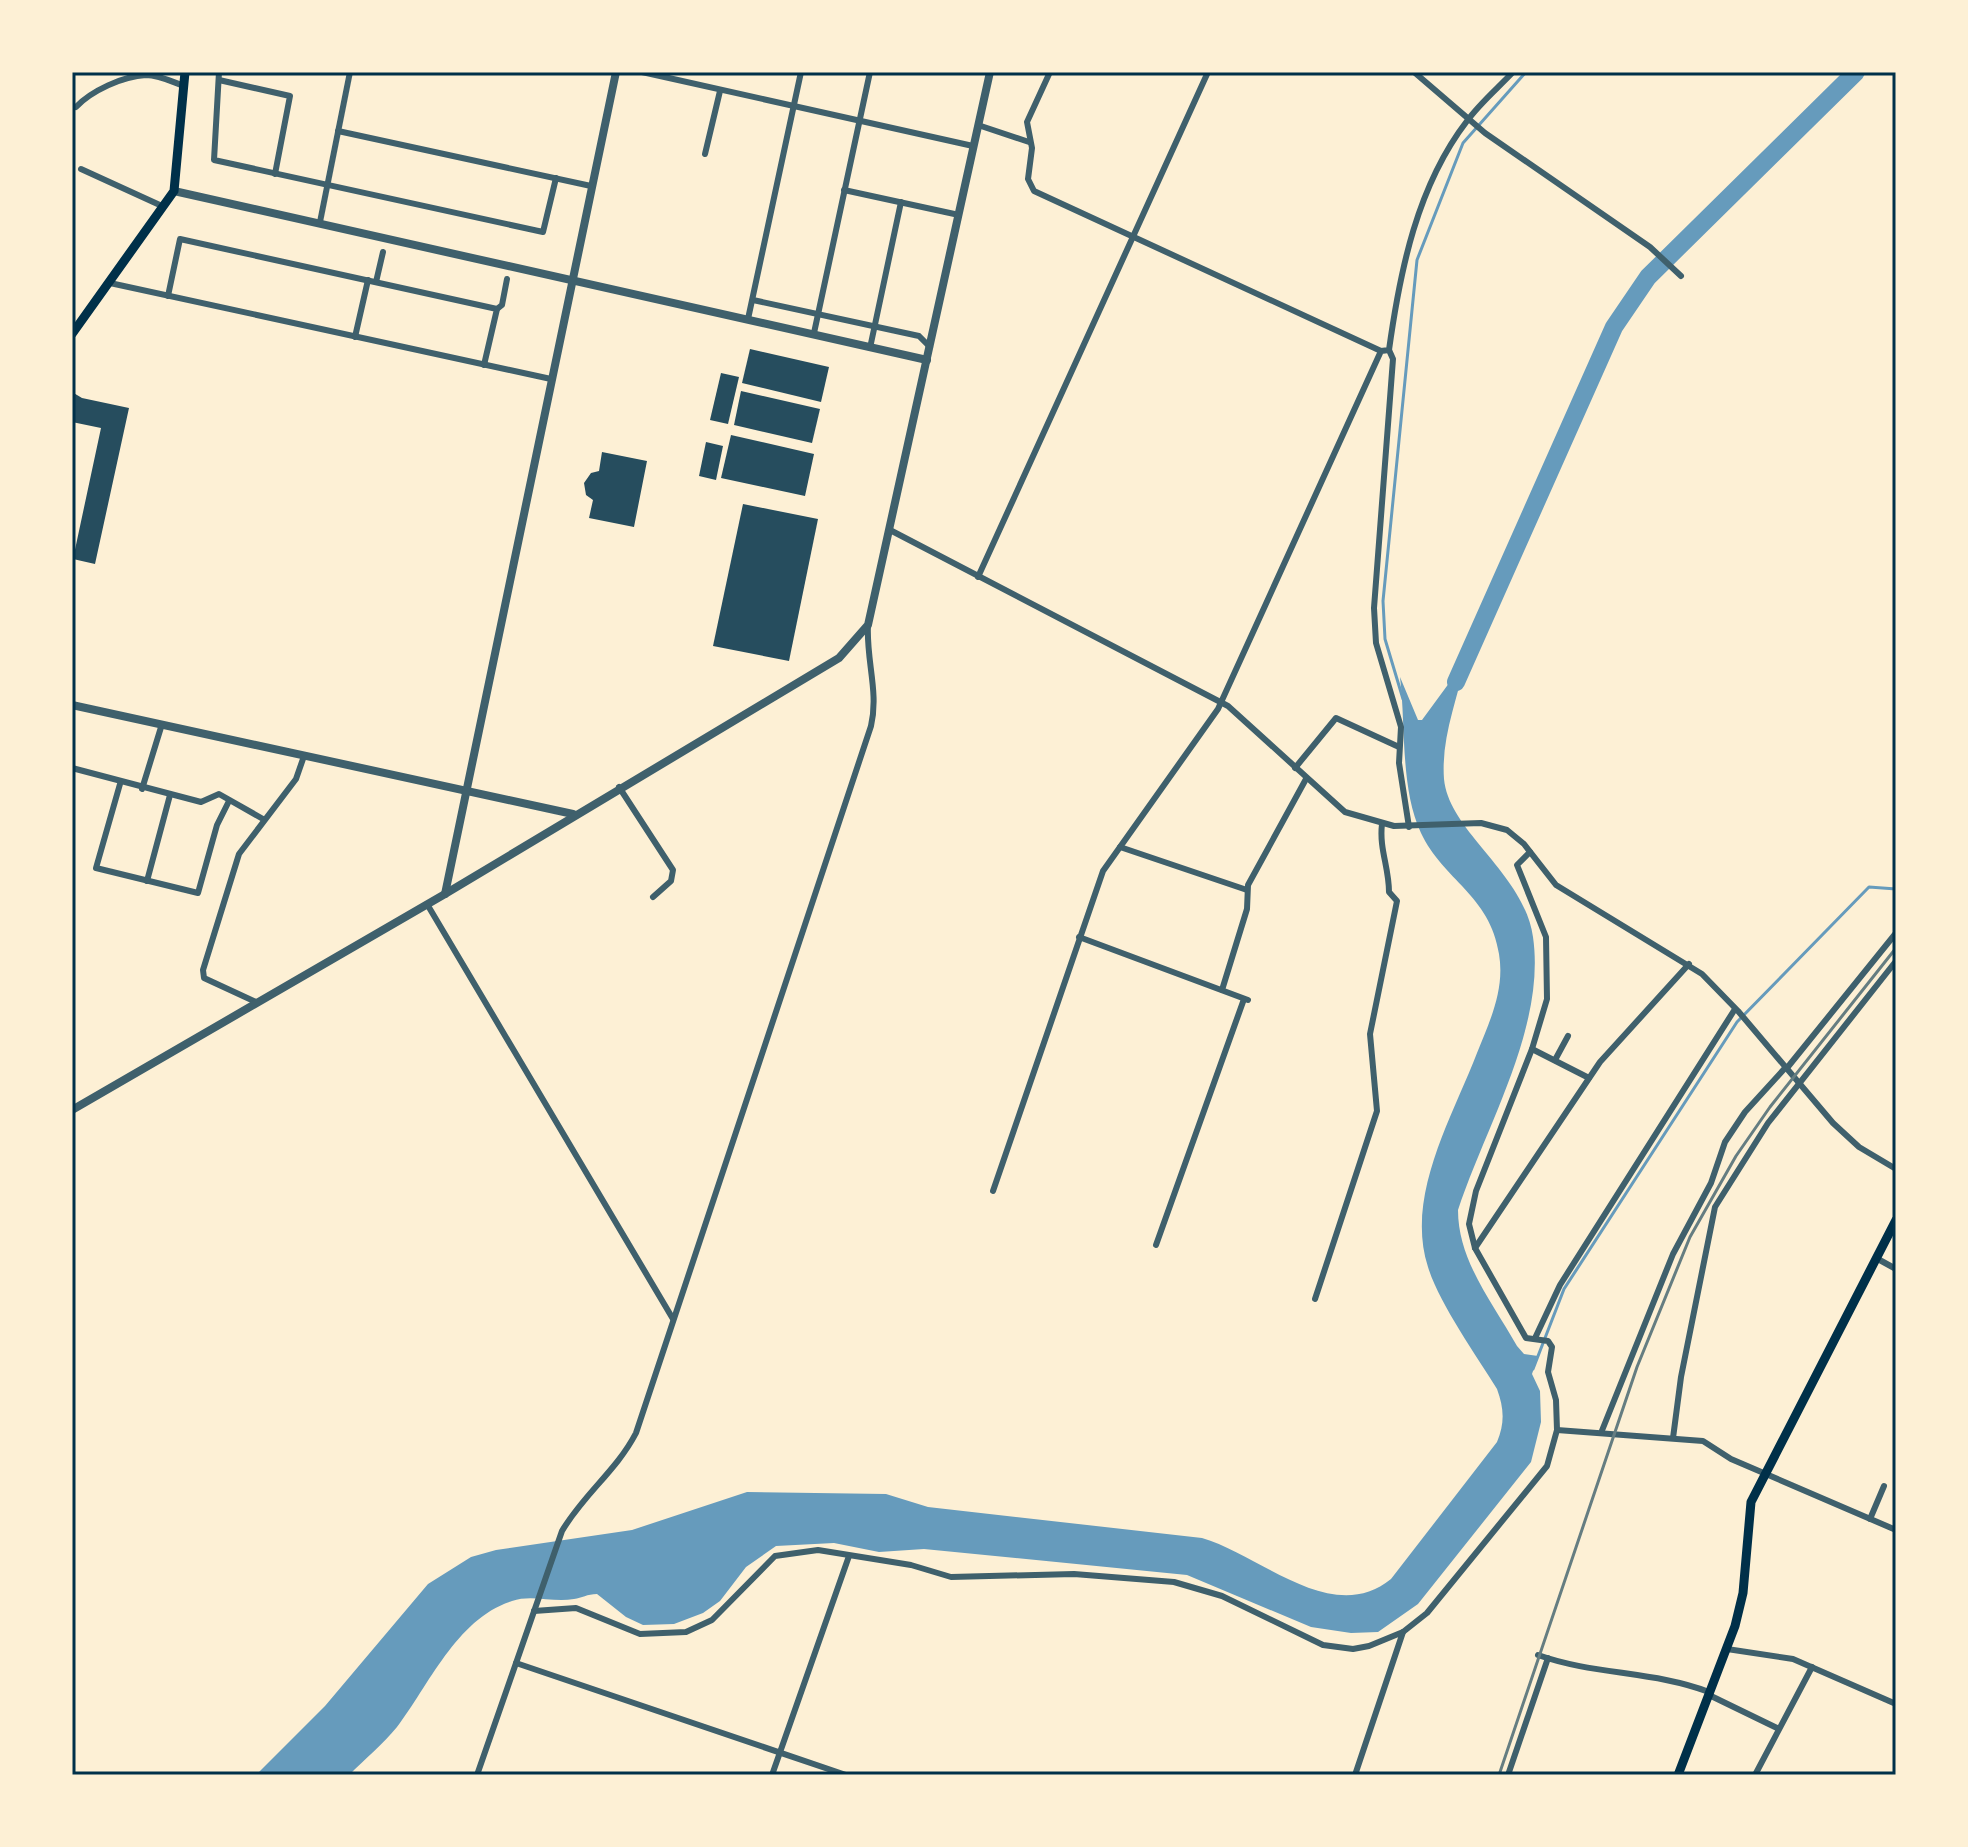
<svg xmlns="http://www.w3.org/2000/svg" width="1968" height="1847" viewBox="0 0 1968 1847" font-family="'Alegreya Sans',sans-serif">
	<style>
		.water { fill: #669bbc }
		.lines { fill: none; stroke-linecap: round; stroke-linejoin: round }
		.stream { stroke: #669bbc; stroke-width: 3 }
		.river { stroke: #669bbc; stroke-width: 18 }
		.building { fill: #264d5e }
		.minor { stroke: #3f606c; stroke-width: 6 }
		.tertiary { stroke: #3f606c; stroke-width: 8 }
		.secondary { stroke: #003049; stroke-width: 9 }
		.rail { stroke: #657d81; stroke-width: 3 }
		.neatline { fill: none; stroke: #003049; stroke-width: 3 }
	</style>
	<rect width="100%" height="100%" fill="#fdf0d5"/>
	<path class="water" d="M 1466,660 C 1457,700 1441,738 1444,779 C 1449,832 1524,873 1533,937 C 1546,1027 1486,1125 1458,1210 C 1458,1261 1493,1303 1517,1346 L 1524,1354 L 1538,1356 L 1532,1374 L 1540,1391 L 1541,1422 L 1531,1462 L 1418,1604 L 1378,1632 L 1351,1633 L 1311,1627 L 1187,1575 L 924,1549 L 879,1552 L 834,1543 L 776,1546 L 746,1567 L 720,1601 L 703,1613 L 674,1624 L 643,1625 L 626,1617 L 597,1594 C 587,1594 582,1598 574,1599 C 553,1603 532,1594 512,1601 C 457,1618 429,1685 397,1727 C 383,1744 365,1759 349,1775 L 256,1775 L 325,1706 L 428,1584 L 471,1557 L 496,1550 L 632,1530 L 747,1492 L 886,1494 L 928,1507 L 1202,1538 C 1261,1555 1332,1627 1391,1579 L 1497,1442 C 1505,1423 1504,1408 1497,1389 C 1476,1355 1439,1303 1428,1267 C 1405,1196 1452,1118 1477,1053 C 1490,1021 1505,989 1499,954 C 1490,895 1443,880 1421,833 C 1400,788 1406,726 1400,677 L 1418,720 L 1422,720 Z"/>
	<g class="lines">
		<g class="stream">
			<polyline points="1403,699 1385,639 1383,601 1417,260 1463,143 1526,72"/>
			<polyline points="1533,1369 1564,1289 1737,1022 1869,887 1896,889"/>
		</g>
		<polyline class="river" points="1456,682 1614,327 1648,277 1856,72"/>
	</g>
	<g class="building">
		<polygon points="750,349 829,367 821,402 742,383"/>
		<polygon points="721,373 739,377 728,424 710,420"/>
		<polygon points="741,391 820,409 812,443 734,425"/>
		<polygon points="72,392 82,398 129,408 95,564 73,559 101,428 72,422"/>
		<polygon points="731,435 814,454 805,496 721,478"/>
		<polygon points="706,442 723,446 716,480 699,476"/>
		<polygon points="602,452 647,461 634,527 589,518 593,500 586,495 584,483 591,473 599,471"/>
		<polygon points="743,504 818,519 789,661 713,646"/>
	</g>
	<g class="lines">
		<g class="minor">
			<polyline points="219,72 214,160 543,232 556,178"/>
			<polyline points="642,72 973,146"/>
			<polyline points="1050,72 1027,122 1032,148 1028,179 1034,191 1381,351"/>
			<polyline points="1414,72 1485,133 1650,247 1681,276"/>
			<polyline points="219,80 290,96 275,174"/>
			<path d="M 76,107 C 91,91 123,76 146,75 C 159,75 173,82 184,86"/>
			<polyline points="978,125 1029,142"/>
			<polyline points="338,131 591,186"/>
			<polyline points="705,154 720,91"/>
			<polyline points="81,169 162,206"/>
			<polyline points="844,190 959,215"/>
			<polyline points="320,222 350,72"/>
			<polyline points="376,282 383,252"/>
			<polyline points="110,283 551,379"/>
			<polyline points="168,296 180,239 497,309 484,365"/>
			<polyline points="753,300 919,336 930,347"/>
			<polyline points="497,309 502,305 507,279"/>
			<polyline points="748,319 801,72"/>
			<polyline points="814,333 870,72"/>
			<polyline points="355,337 368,280"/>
			<polyline points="870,348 901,202"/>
			<polyline points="1389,350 1393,359 1374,608 1376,643 1401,727 1399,763 1409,827"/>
			<polyline points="890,530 1228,706 1345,812 1394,826 1481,823 1507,830 1524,844 1556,885 1702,974 1738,1011 1833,1123 1859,1147 1896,1169"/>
			<polyline points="978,577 1208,72"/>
			<polyline points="72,768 201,802 219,794 263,819"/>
			<polyline points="1295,768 1336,718 1399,747"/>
			<polyline points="120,784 96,868 198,893 217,825 229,801"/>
			<polyline points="619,787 673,870 671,881 653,897"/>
			<polyline points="142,789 162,724"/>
			<polyline points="1120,847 1247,890"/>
			<polyline points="147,881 170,795"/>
			<polyline points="427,904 673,1319"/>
			<polyline points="1079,937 1248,1000"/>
			<polyline points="1222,990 1247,909 1248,885 1306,779"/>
			<polyline points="256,1002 204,978 203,970 239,854 296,779 304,756"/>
			<polyline points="1532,1049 1589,1078"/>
			<polyline points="1555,1060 1568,1036"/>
			<polyline points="1787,1068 1896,933"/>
			<path d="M 993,1191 L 1103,871 L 1218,709 L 1381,351 L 1389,350 C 1400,271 1417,186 1467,121 C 1480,103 1498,88 1513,72"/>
			<polyline points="1156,1245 1244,999"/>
			<polyline points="1475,1248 1600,1062 1689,964"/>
			<polyline points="1876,1258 1896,1269"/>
			<path d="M 1315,1299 L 1377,1111 L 1370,1034 L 1397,901 L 1389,892 C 1389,867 1379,849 1382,824"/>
			<polyline points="1536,1336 1560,1285 1735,1009"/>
			<polyline points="1557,1430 1703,1441 1731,1459 1896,1530"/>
			<polyline points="1601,1433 1673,1254 1711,1183 1725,1142 1745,1112 1786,1067"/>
			<polyline points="1673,1438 1681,1377 1715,1207 1768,1123 1896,961"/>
			<polyline points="1870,1519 1884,1486"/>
			<polyline points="534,1611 576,1608 640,1634 686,1632 712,1620 775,1556 818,1550 911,1565 951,1577 1074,1574 1174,1582 1222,1596 1323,1645 1353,1649 1369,1646 1403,1632 1427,1613 1547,1466 1557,1430 1556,1400 1548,1372 1552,1347 1548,1341 1526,1338 1475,1248 1469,1224 1476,1191 1532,1049 1547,999 1546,937 1517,865 1530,852"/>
			<polyline points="1727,1649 1793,1659 1896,1704"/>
			<path d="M 1538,1655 C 1594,1675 1654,1671 1709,1692"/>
			<polyline points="516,1663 846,1775"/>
			<polyline points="1709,1695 1777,1728"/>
			<path d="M 477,1775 L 562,1531 C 583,1495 617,1470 636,1433 L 871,726 C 879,692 866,660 868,625"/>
			<polyline points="772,1775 849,1556"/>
			<polyline points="1355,1775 1403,1632"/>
			<polyline points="1508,1775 1548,1658"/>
			<polyline points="1755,1775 1812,1667"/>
		</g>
		<g class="tertiary">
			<polyline points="174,191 927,360"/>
			<polyline points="72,705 573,814"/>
			<polyline points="445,894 616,72"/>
			<polyline points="72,1110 445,894 839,658 868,625 990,72"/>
		</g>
		<g class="secondary">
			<polyline points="72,334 174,191 185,72"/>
			<polyline points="1678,1775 1735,1626 1743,1593 1751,1502 1896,1220"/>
		</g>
		<polyline class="rail" points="1499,1775 1637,1367 1690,1237 1736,1156 1770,1107 1896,948"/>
	</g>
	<rect width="1968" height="1847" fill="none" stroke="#fdf0d5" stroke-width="148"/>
	<rect x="74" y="74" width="1820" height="1699" class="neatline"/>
</svg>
